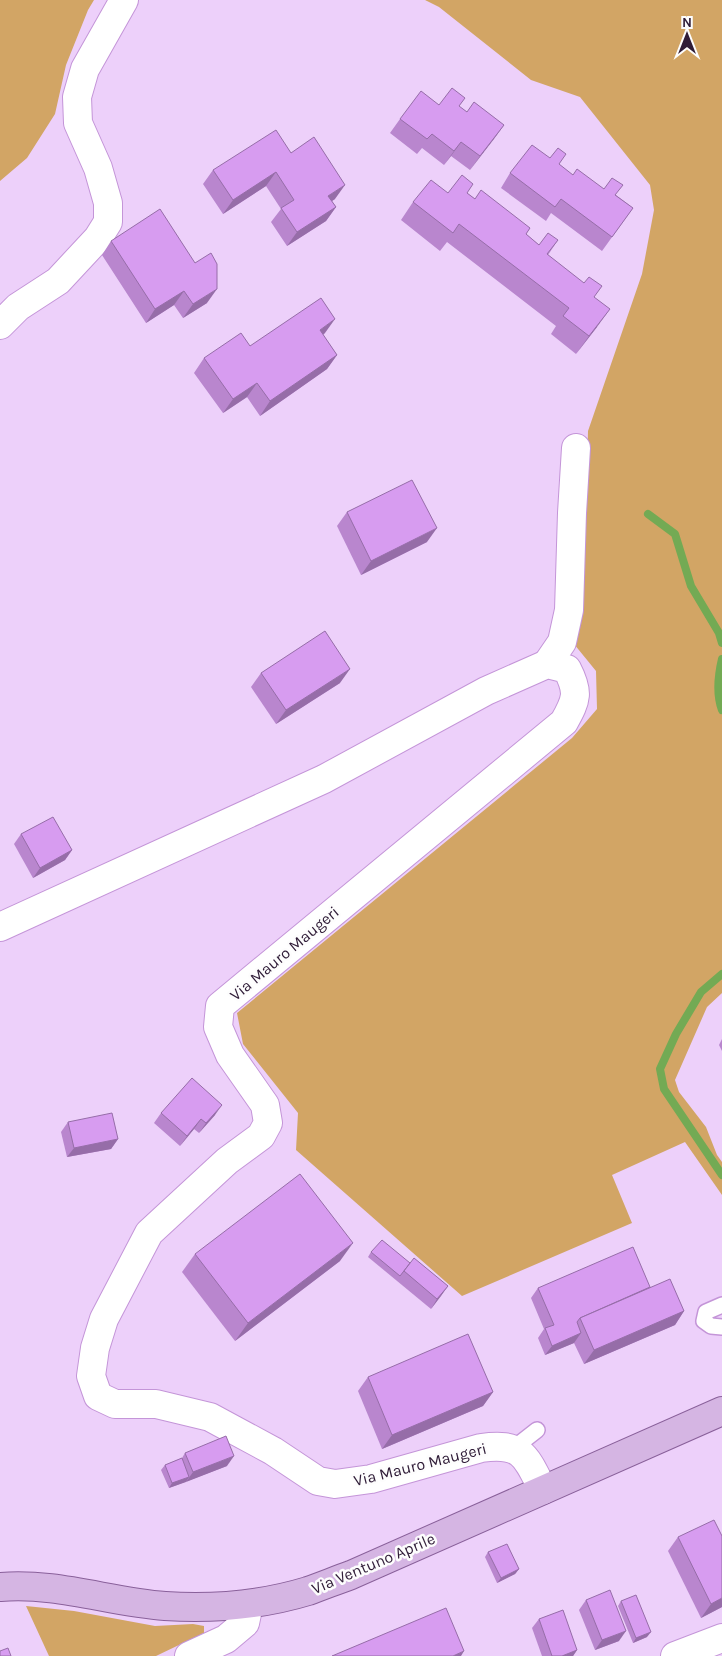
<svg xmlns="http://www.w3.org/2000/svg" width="722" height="1656" viewBox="0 0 722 1656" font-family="Karla,sans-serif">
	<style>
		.green { fill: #d2a565 }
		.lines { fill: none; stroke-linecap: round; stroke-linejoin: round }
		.stream { stroke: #73aa54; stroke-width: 8 }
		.lane-casing { stroke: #c495d8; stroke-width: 18 }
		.street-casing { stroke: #c495d8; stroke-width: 30 }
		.primary-casing { stroke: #89609a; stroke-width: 30 }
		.lane { stroke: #fff; stroke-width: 15 }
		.street { stroke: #fff; stroke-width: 28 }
		.primary { stroke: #d5b5e3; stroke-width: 28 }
		.wall { fill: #b986ce }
		.shaded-wall { fill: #966da8 }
		.building { fill: #d79cf0; stroke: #966da8 }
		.labels { text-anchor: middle; stroke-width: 5; stroke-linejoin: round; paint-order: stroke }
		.street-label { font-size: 16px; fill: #2f1c37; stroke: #fdfdfd }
	</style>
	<rect width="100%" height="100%" fill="#edd0fa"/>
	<g class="green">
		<polygon points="0,0 94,0 88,10 66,65 55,114 27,158 0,181"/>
		<polygon points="425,0 722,0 722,993 707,1007 675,1080 679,1092 706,1127 717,1155 722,1162 722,1195 685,1142 612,1175 632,1223 462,1296 296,1150 298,1113 243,1044 237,1013 572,738 597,709 596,671 574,644 587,477 588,431 642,274 654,210 650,185 580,97 531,80 439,7"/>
		<polygon points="26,1606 74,1611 155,1626 193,1624 204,1626 204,1633 156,1656 49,1656"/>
	</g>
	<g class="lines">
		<g class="stream">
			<polyline points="648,514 675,534 691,586 719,633 722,643"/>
			<path d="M 722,659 C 718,676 716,694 722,710"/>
			<polyline points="722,974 701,992 676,1034 660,1069 664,1089 722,1175"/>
		</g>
		<defs>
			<g id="lane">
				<polyline points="722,1305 706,1312 704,1321 711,1326 722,1327"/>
				<polyline points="514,1448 537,1430"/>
			</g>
			<g id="street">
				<polyline points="0,325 18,307 58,281 98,238 108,222 108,203 98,168 78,123 77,97 85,69 124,0"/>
				<polyline points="547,664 562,642 569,610 572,513 576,448"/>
				<path d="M 0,927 L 324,779 L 486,691 L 547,664 L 567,669 C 579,692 577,699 564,722 L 220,1006 L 218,1027 L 230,1055 L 265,1105 L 268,1123 L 261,1136 L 227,1161 L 149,1233 L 104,1319 L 95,1348 L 91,1376 L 98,1396 L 115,1404 L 156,1404 L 210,1417 L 273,1451 L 318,1481 L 335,1484 L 371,1479 L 481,1448 C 522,1442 526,1456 543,1490"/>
				<polyline points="189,1656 226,1639 245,1623 249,1604"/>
				<polyline points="675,1656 722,1638"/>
			</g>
			<path id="primary" d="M 0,1587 C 56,1582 110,1602 165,1606 C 213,1609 262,1605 308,1591 C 322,1586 337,1580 351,1575 L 722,1411"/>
		</defs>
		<use href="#lane" class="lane-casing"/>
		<use href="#street" class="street-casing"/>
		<use href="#primary" class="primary-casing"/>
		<use href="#lane" class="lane"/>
		<use href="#street" class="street"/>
		<use href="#primary" class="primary"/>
	</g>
	<g class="wall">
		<polygon points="439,105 459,107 467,112 504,125 470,170 451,156 444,165 422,148 417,154 390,133 400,119"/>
		<polygon points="291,153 335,199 332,201 336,207 326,221 287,246 271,222 281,209 266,186 223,214 203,184 213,170"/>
		<polygon points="510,173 573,175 604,189 616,195 633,208 602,251 551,213 546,221 501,188"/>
		<polygon points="448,193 467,193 475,199 530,228 526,234 539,245 558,240 548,255 594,297 597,327 576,354 551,334 556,326 447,242 440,251 401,220 413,202"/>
		<polygon points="111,241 207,303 183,318 174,305 146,323 102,255"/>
		<polygon points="325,333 323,335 337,355 327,369 260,416 247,397 223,413 194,373 204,358 250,346"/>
		<polygon points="347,512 427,542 361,575 337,526"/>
		<polygon points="261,673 340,683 276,724 251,687"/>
		<polygon points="21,834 72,850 65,860 33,878 14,844"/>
		<polygon points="722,1039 722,1051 719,1045"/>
		<polygon points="161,1113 215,1115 199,1133 194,1129 180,1146 154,1123"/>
		<polygon points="68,1122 118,1139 111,1149 67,1157 61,1132"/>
		<polygon points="371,1252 410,1263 448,1286 431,1309 368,1257"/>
		<polygon points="195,1254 340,1261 235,1341 182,1272"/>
		<polygon points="650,1287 684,1311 675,1325 584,1364 574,1343 545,1355 538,1338 544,1329 531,1298 538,1288"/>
		<polygon points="368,1377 493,1392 483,1406 382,1449 358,1391"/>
		<polygon points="185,1453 227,1466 169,1488 161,1470 165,1465 182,1458"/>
		<polygon points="678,1537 722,1607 701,1618 668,1551"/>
		<polygon points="488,1552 519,1569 515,1574 497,1583 485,1557"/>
		<polygon points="586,1600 619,1641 595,1650 579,1610"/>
		<polygon points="621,1601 647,1637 633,1643 618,1606"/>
		<polygon points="539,1619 577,1650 573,1656 542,1656 532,1628"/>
	</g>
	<g class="shaded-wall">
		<polygon points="504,125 494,139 470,170 480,156"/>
		<polygon points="461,142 451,156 444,165 454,151"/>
		<polygon points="276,172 266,186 223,214 233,200"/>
		<polygon points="345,185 335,199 318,210 328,196"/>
		<polygon points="336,207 326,221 287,246 297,232"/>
		<polygon points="217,289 207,303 183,318 193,304"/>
		<polygon points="184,291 174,305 146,323 155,309"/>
		<polygon points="610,309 597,327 576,354 589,336"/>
		<polygon points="335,319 325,333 310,344 320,330"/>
		<polygon points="337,355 327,369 260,416 270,401"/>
		<polygon points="257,383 247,397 223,413 233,399"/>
		<polygon points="437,528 427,542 361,575 371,561"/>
		<polygon points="350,669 340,683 276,724 286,710"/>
		<polygon points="72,850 65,860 33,878 40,868"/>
		<polygon points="222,1105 215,1115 199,1133 206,1123"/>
		<polygon points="201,1119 194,1129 180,1146 187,1136"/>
		<polygon points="118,1139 111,1149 67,1157 74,1148"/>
		<polygon points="353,1243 340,1261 235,1341 248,1323"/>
		<polygon points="448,1286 441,1296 431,1309 437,1299"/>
		<polygon points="684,1311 675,1325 584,1364 594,1350"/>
		<polygon points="581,1333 574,1343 545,1355 552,1346"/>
		<polygon points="493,1392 483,1406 382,1449 392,1435"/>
		<polygon points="234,1456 227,1466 186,1482 193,1472"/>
		<polygon points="189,1477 186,1482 169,1488 172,1483"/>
		<polygon points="519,1569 515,1574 497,1583 501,1578"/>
		<polygon points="722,1598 722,1607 701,1618 711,1604"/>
		<polygon points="626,1631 619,1641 595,1650 602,1640"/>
		<polygon points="651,1632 647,1637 633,1643 636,1638"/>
		<polygon points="577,1650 573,1656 562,1656"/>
		<polygon points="464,1651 461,1656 453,1656"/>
	</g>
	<g class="building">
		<polygon points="452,88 465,98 459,106 467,112 474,102 504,125 480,156 461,142 454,151 432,134 427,139 400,119 421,91 439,105"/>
		<polygon points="276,130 291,153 314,137 345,185 328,196 336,207 297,232 281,208 294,200 276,172 233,200 213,170"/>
		<polygon points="532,145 550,158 558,148 566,154 559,164 573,175 577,169 604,189 612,178 623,185 615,195 633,208 612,237 561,199 555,207 510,173"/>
		<polygon points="462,175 473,184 467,193 475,199 481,190 530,228 526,234 539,245 548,233 558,240 547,254 584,283 589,277 602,286 594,297 610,309 589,336 563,316 569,308 459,224 453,233 413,202 431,180 448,193"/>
		<polygon points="160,209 195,263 211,253 217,264 217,289 193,304 184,291 155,309 111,241"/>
		<polygon points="321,298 335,319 320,330 337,355 270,401 257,383 233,399 204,358 241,333 250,346"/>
		<polygon points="412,480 437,528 371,561 347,512"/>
		<polygon points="325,631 350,669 286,710 261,673"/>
		<polygon points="53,817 72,850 40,868 21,834"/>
		<polygon points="192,1078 222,1105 206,1123 201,1119 187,1136 161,1113"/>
		<polygon points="112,1113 118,1139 74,1148 68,1122"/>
		<polygon points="300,1174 353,1243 248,1323 195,1254"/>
		<polygon points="382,1240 410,1263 400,1276 371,1252"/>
		<polygon points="633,1247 650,1287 580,1318 577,1322 581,1333 552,1346 545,1328 554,1325 538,1288"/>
		<polygon points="414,1258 448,1286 437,1299 404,1271"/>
		<polygon points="670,1279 684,1311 594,1350 580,1318"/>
		<polygon points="468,1334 493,1392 392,1435 368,1377"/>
		<polygon points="226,1436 234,1456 193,1472 185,1453"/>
		<polygon points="182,1458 189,1477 172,1483 165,1465"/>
		<polygon points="714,1520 722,1536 722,1598 711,1604 678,1537"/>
		<polygon points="507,1544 519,1569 501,1578 488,1552"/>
		<polygon points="610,1590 626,1631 602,1640 586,1600"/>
		<polygon points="636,1595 651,1632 636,1638 621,1601"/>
		<polygon points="446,1608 464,1651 453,1656 332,1656"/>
		<polygon points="563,1610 577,1650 562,1656 552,1656 539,1619"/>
		<polygon points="8,1648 11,1656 0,1656 0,1651"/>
	</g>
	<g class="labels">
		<g class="street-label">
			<text transform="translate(284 953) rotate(-40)" y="6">Via Mauro Maugeri</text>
			<text transform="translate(420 1464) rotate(-14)" y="6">Via Mauro Maugeri</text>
			<text transform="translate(373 1563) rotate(-23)" y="6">Via Ventuno Aprile</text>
		</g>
	</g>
	<g transform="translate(687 35)" stroke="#fdfdfd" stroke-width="4" paint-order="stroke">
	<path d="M0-4L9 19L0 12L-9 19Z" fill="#2f1c37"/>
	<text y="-8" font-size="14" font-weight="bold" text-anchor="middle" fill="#2f1c37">N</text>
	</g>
</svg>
